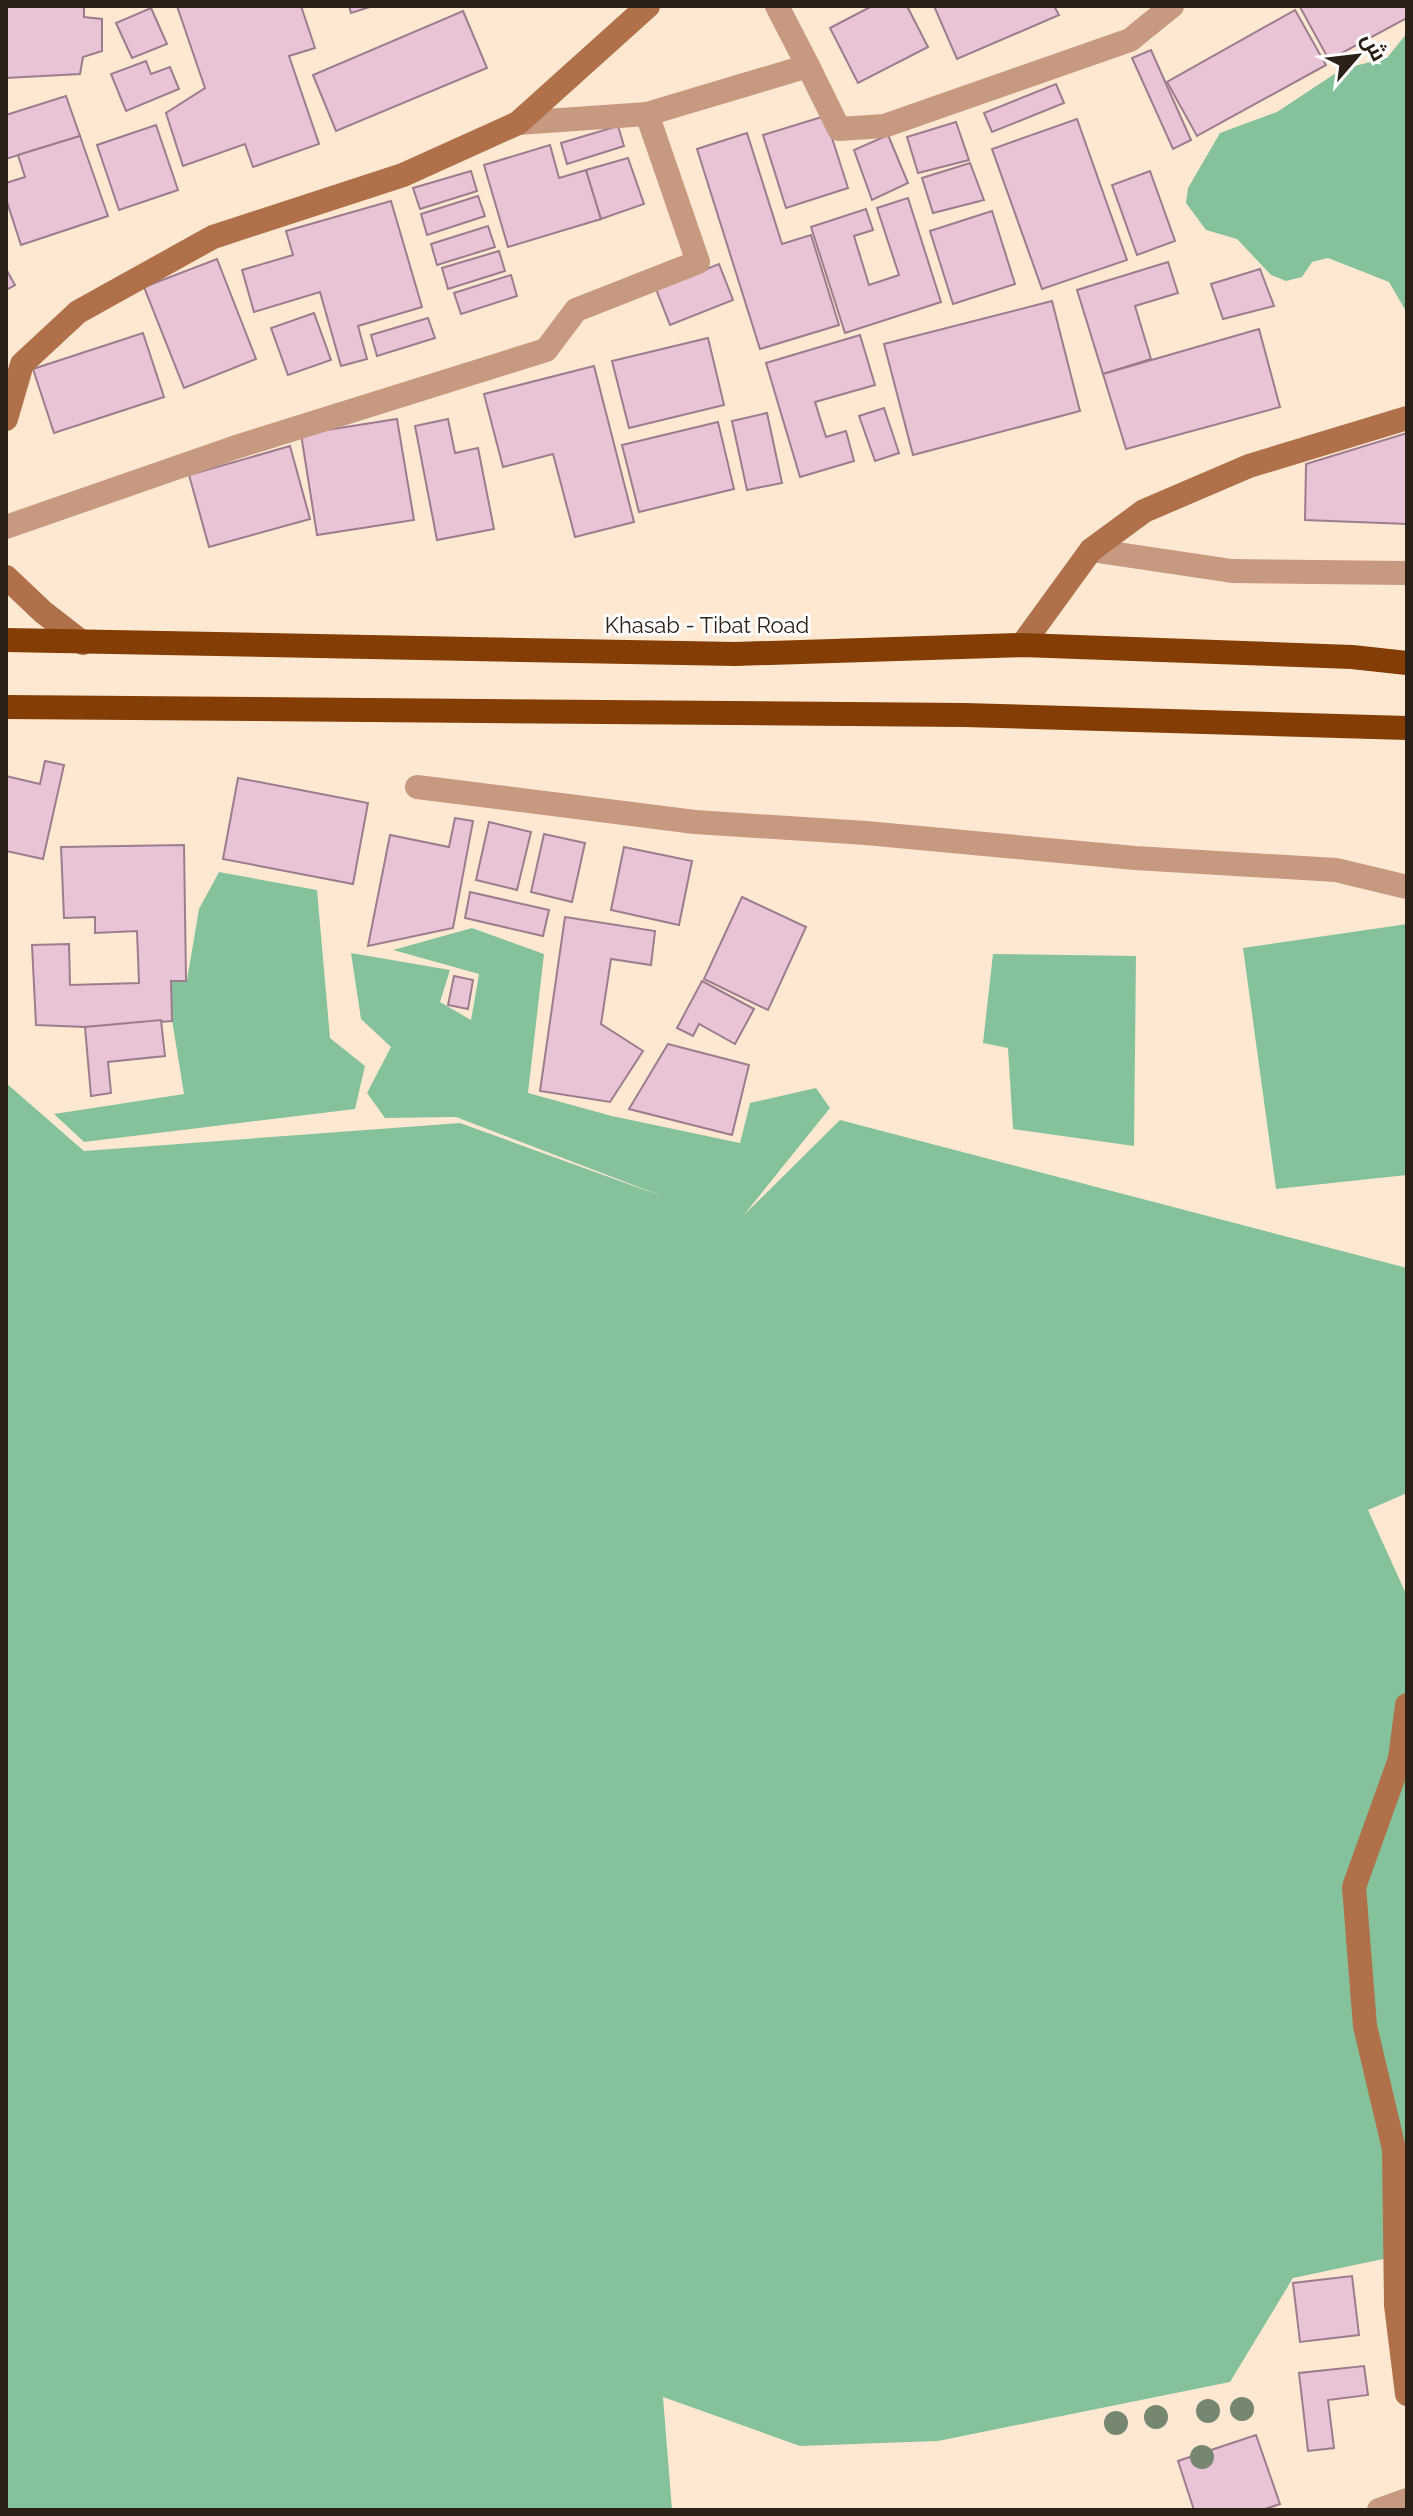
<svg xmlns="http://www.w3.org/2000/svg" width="1413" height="2516" viewBox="0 0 1413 2516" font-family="Raleway,Cairo,sans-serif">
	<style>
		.forest { fill: #85c29c }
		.building { fill: #e8c4d6; stroke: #9d7c8d; stroke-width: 2 }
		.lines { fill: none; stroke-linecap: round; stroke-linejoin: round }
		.street { stroke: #c69980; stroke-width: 24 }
		.secondary { stroke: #b0704a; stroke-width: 24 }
		.highway { stroke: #843d04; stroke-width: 24 }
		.tree { fill: #758770 }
		.labels { text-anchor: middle; stroke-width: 6; stroke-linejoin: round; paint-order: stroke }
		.street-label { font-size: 22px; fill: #2a2016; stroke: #fff }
	</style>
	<rect width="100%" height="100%" fill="#fee8d2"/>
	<g class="forest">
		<polygon points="1407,33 1407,313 1389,282 1328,258 1312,262 1302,277 1286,281 1271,275 1237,239 1206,230 1186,203 1188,188 1220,133 1277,112 1342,69 1387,58"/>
		<polygon points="219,872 317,890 330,1038 365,1066 355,1109 84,1142 54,1114 184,1094 166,983 187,980 199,909"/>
		<polygon points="1407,924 1407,1175 1276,1189 1243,948"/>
		<polygon points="472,928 544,954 528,1093 612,1116 740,1143 750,1103 816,1088 830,1108 744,1215 840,1120 1407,1268 1407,1493 1368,1510 1407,1596 1407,2254 1293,2278 1230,2382 938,2441 800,2446 663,2397 672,2510 6,2510 6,1083 84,1151 460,1123 667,1198 456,1117 385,1118 367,1093 391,1047 361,1019 351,953 450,970 440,1002 471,1020 479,974 393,950"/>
		<polygon points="993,954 1136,956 1134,1146 1013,1129 1008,1048 983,1043"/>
	</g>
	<g class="building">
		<polygon points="6,6 84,6 84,17 102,19 102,51 83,57 80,74 6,78"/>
		<polygon points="177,6 301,6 315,48 289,56 319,144 253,167 245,144 183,166 166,113 205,88"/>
		<polygon points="349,6 373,6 351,13"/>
		<polygon points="872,6 907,6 928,47 858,83 830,28"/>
		<polygon points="934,6 1054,6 1059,15 957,59"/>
		<polygon points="1302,6 1407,6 1407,18 1329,60 1300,7"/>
		<polygon points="151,8 167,44 132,58 116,23"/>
		<polygon points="1295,10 1326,65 1197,136 1167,82"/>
		<polygon points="463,11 487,68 336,131 313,75"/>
		<polygon points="1151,50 1191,140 1173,149 1132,58"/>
		<polygon points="146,61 151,74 170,67 179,89 126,111 111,74"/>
		<polygon points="1056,84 1064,103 992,132 984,113"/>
		<polygon points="66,96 80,136 6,159 6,115"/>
		<polygon points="825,116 848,188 786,208 763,135"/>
		<polygon points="1077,119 1127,260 1042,289 992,149"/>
		<polygon points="956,122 969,160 918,173 907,137"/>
		<polygon points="156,125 178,190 119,210 97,145"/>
		<polygon points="618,126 624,146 567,164 561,143"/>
		<polygon points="747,133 782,244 811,235 839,325 760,349 697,149"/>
		<polygon points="888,135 908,183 872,200 854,150"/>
		<polygon points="80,136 108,216 21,245 6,199 6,183 25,177 18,155"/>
		<polygon points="550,145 559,178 586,170 601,219 508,247 484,165"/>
		<polygon points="628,158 644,204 601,219 586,170"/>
		<polygon points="970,163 984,200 933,213 922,178"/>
		<polygon points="471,171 477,191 420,209 413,188"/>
		<polygon points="1150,171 1175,241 1137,255 1112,185"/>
		<polygon points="478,196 485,216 427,235 421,214"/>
		<polygon points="908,198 941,302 845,333 811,227 866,209 873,230 854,236 869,285 899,275 877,208"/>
		<polygon points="391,201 422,307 358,326 367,359 341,366 320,292 254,312 242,270 293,255 286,231"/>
		<polygon points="992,211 1015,284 953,304 930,231"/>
		<polygon points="488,226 495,247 437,265 431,244"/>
		<polygon points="499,251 505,271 448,289 442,268"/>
		<polygon points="217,259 256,359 184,388 144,287"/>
		<polygon points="1168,262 1178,293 1135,306 1151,359 1103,374 1077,290"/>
		<polygon points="719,264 733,300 670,325 656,289"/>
		<polygon points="6,269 15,285 6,290"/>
		<polygon points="1260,269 1274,306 1223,319 1211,284"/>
		<polygon points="511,275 517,296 461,314 454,293"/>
		<polygon points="1052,301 1080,411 913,455 884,344"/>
		<polygon points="314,313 331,360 288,375 271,328"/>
		<polygon points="428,318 435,338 377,356 371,335"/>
		<polygon points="1259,329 1280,407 1126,449 1103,374"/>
		<polygon points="143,333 164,397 54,433 33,369"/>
		<polygon points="860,335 875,385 815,402 826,437 846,431 854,461 800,477 766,363"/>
		<polygon points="708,338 724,405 629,428 612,361"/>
		<polygon points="594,366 634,522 575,537 553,454 503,467 484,394"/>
		<polygon points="884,408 899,453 875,461 859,416"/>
		<polygon points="767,413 782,483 747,490 732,421"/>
		<polygon points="397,419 414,520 317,535 301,434"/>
		<polygon points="448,419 455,453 478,448 494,529 437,540 415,426"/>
		<polygon points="718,422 734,489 639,512 622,445"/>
		<polygon points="1407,433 1407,524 1305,520 1306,464"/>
		<polygon points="290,446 310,519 209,547 189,475"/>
		<polygon points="45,761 64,765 43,859 6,851 6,776 40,784"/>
		<polygon points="238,778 368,803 353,884 223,859"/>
		<polygon points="455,818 473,821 453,928 368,946 390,835 449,847"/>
		<polygon points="489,822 531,832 517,890 476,880"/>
		<polygon points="544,834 585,843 572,902 531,892"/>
		<polygon points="184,845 186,981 171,981 172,1021 85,1027 36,1025 32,945 69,944 70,985 139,983 137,931 95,933 95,917 64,918 61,847"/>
		<polygon points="624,847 692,861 679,925 611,910"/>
		<polygon points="470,892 549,910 543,936 465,918"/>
		<polygon points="742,897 806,927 768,1010 704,979"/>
		<polygon points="565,917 655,931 651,965 611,959 601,1024 643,1051 610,1102 540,1091"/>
		<polygon points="454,976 473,980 468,1009 448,1005"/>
		<polygon points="702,981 754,1009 735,1044 699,1024 693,1036 677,1028"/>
		<polygon points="161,1020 165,1056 108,1062 111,1093 91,1096 85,1027"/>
		<polygon points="668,1044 749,1065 732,1135 629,1109"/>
		<polygon points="1352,2276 1359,2335 1300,2342 1293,2283"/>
		<polygon points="1364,2366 1368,2395 1328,2400 1334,2448 1308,2451 1299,2373"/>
		<polygon points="1256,2435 1280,2504 1262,2510 1194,2510 1178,2461"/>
	</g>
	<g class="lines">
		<g class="street">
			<polyline points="808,66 839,129 884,126 1130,40 1172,6"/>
			<polyline points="518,123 647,114"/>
			<polyline points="6,527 236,447 546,350 576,310 698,262 647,114 808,66 777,6"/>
			<polyline points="1091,550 1232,571 1407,573"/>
			<polyline points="417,787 695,822 866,833 1135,858 1336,870 1407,887"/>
			<polyline points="1379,2510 1407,2500"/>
		</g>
		<g class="secondary">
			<polyline points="6,419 22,364 78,312 213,237 403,175 518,123 648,6"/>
			<polyline points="6,577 43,612 83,643"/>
			<polyline points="1022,645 1091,550 1144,511 1249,466 1407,418"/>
			<polyline points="1407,1705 1400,1759 1354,1887 1365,2026 1394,2149 1396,2305 1407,2394"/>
		</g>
		<g class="highway">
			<polyline points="6,640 735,654 1022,645 1352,657 1407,663"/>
			<polyline points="6,707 964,715 1407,728"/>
		</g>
	</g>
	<g class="tree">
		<circle cx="1242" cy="2409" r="12"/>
		<circle cx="1208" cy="2411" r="12"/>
		<circle cx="1156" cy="2417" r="12"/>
		<circle cx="1116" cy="2423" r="12"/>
		<circle cx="1202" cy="2457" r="12"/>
	</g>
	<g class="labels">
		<g class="street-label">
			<text x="707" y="633">Khasab - Tibat Road</text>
		</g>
	</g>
	<rect width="1413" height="2516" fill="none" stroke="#2a2016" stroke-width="16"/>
	<g transform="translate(1357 56) rotate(62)" stroke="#ffffff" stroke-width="6" paint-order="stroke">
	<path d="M0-6L14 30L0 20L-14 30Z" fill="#2a2016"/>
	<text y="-12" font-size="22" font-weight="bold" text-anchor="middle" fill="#2a2016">ش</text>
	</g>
</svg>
